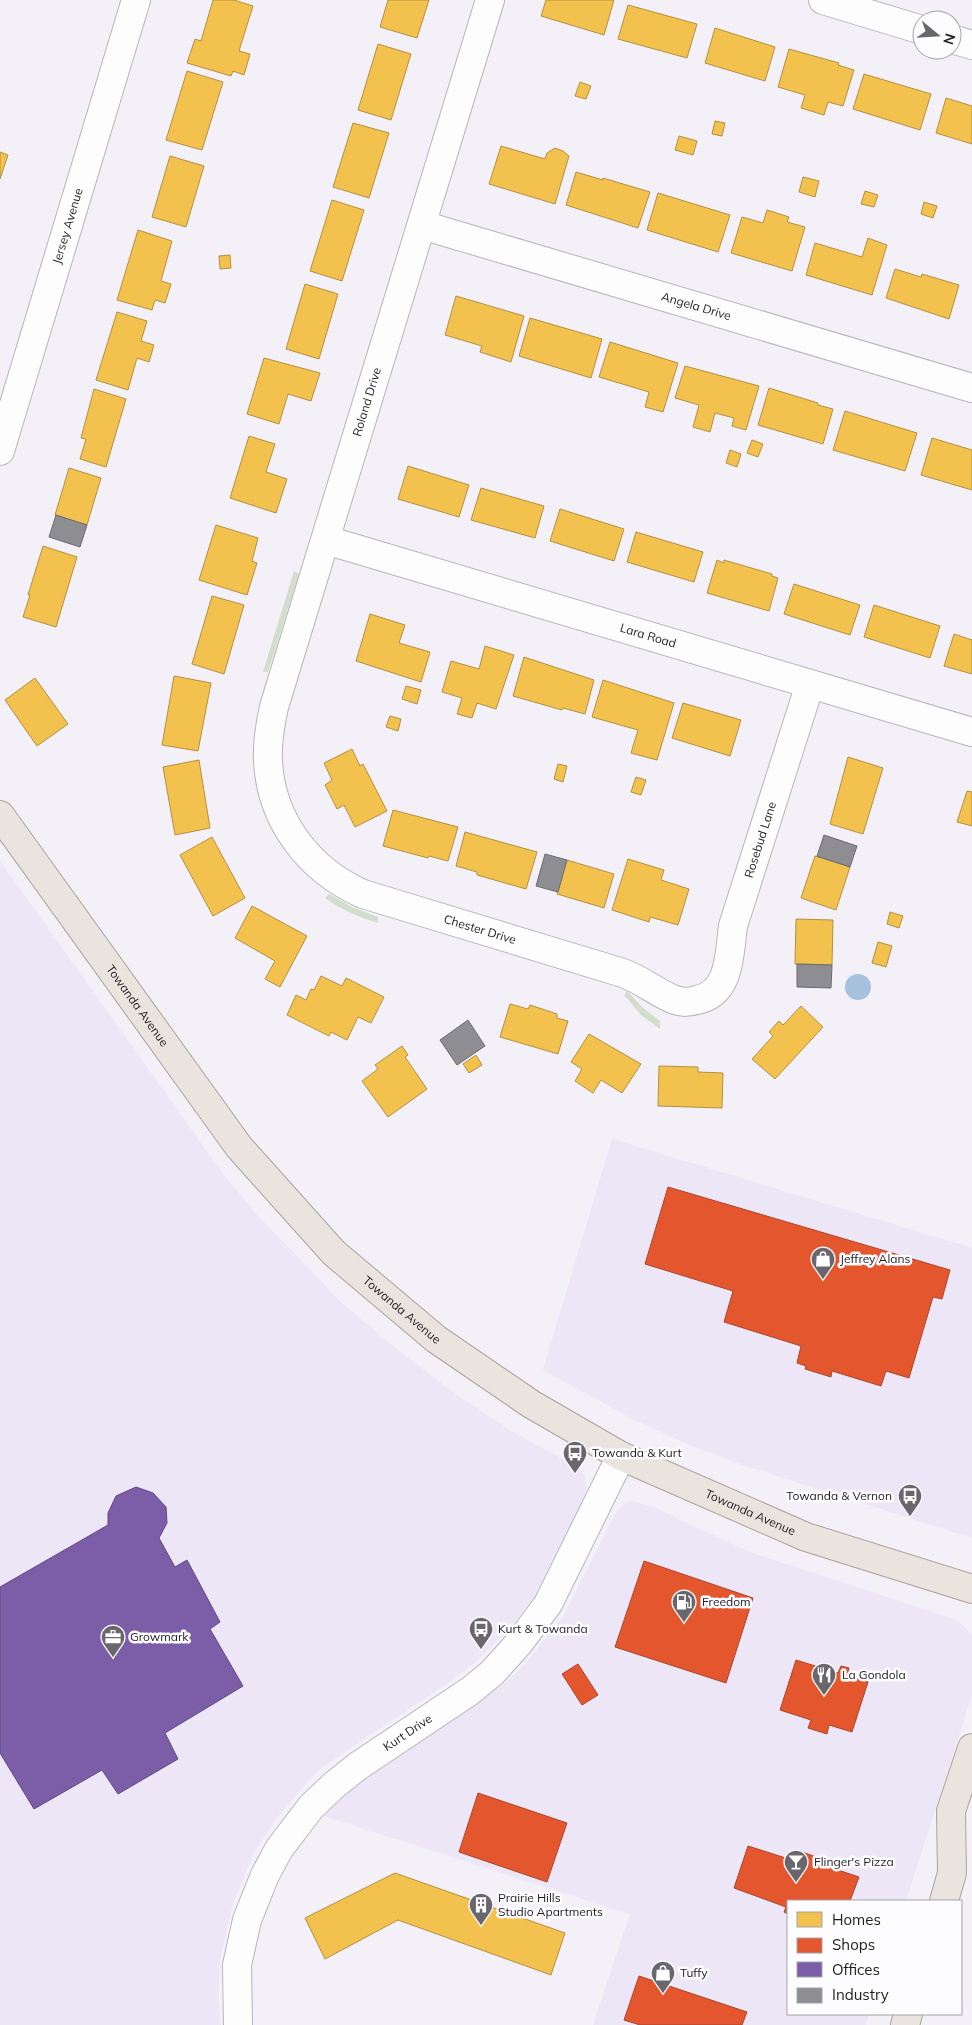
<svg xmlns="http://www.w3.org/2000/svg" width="972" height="2025" viewBox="0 0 972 2025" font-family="Mulish,sans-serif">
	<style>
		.built { fill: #ece6f6 }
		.green { fill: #d3ddcb }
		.water { fill: #a7c0dd }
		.homes { fill: #f2c14e; stroke: #b39041 }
		.shops { fill: #e4572e; stroke: #a9462a }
		.offices { fill: #7b5ea7; stroke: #5f4a7f }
		.industry { fill: #8d8d92; stroke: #6c6b70 }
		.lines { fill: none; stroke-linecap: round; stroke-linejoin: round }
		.minor-casing { stroke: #b7b5ba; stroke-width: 30 }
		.major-casing { stroke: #aea19a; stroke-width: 30 }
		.minor { stroke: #fdfdfe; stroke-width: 28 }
		.major { stroke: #eae4de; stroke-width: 28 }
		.labels { text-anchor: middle; stroke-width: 5; stroke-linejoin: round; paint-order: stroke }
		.street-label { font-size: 12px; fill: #1f1d22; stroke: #fdfcff }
		.poi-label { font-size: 12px; fill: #1f1d22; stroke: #fdfcff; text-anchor: start }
	</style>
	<rect width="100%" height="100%" fill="#f3f0f8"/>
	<g class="built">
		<polygon points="0,861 223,1174 256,1214 342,1303 389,1343 454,1393 511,1431 579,1468 585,1477 587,1486 583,1500 534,1596 509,1629 479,1659 451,1681 349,1749 315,1773 276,1819 254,1853 233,1903 221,1955 218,1994 221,2025 0,2025"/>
		<polygon points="612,1139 972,1248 972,1538 737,1463 687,1444 633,1419 543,1370"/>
		<polygon points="632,1501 651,1506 750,1552 957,1620 972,1635 972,1695 906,1901 788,1901 788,2014 869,2014 866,2025 593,2025 630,1914 324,1816 339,1799 359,1782 503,1685 526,1663 564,1615 616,1512 623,1505"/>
	</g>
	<g class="green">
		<polygon points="294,571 299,574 268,672 263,672"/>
		<path d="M 329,894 L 352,907 L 378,917 L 378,923 C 359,917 341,910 325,898 Z"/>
		<polygon points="627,991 643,1008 660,1021 660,1029 641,1015 627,998 624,996"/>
	</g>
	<circle class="water" cx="858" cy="987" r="13"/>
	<g class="homes">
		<polygon points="213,0 234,0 253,6 239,51 250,54 244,75 233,71 231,76 187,63 195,39 201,41"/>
		<polygon points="388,0 429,0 417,38 380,27"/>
		<polygon points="546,0 614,0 604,35 541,16"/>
		<polygon points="628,5 697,24 687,58 618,39"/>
		<polygon points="715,28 775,47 765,81 705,63"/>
		<polygon points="378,44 411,54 391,120 358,110"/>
		<polygon points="789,49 839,63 838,65 854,70 843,106 828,102 824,115 801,108 805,95 778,87"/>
		<polygon points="187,71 223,82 202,150 166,140"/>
		<polygon points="864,74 931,94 920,130 853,109"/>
		<polygon points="580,82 591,86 586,99 575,96"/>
		<polygon points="946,98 972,106 972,144 936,133"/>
		<polygon points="715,121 725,123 722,136 712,134"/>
		<polygon points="353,123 389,133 369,198 333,187"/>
		<polygon points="679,136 697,141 693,155 675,150"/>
		<polygon points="501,146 545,159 547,153 555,148 563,151 569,156 555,204 489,184"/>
		<polygon points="0,152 8,155 0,179"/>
		<polygon points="170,156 204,166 186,227 152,217"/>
		<polygon points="576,172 603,180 603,178 650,192 638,228 566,205"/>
		<polygon points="803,177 819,181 815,197 799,192"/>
		<polygon points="865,191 878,195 874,207 861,204"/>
		<polygon points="658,193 730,215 718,252 647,230"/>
		<polygon points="332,200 364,210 342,281 310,271"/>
		<polygon points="924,202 937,206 933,218 921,214"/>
		<polygon points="767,210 789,217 787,222 805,227 792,271 731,253 742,217 763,223"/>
		<polygon points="138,230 172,241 161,281 171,284 165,303 155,300 152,310 117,300"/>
		<polygon points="868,238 887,245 872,295 806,275 815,243 862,257"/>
		<polygon points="230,255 231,268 220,269 219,256"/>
		<polygon points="895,269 921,277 922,274 959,285 949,319 886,298"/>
		<polygon points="305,284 338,294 319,359 286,349"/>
		<polygon points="456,296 524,316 511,362 480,352 482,346 445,335"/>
		<polygon points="117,312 147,321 141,341 154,345 149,362 137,358 128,390 96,380"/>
		<polygon points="530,318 602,339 591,378 519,356"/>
		<polygon points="610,342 678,363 663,412 645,407 649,392 599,377"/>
		<polygon points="264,358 320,373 311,401 288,394 279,424 247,414"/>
		<polygon points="685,366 759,386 746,430 732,426 734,418 715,413 710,432 693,427 699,405 675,398"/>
		<polygon points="769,388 818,403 818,405 833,409 823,444 758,425"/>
		<polygon points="94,389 126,399 106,467 80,459 86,439 81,438"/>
		<polygon points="845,411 917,433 905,471 833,450"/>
		<polygon points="249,436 275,444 266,472 287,479 276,513 230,498"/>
		<polygon points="932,438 972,450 972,490 921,475"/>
		<polygon points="752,440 763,444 758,457 747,453"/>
		<polygon points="730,450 741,454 737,467 726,463"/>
		<polygon points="408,466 469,485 459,517 398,499"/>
		<polygon points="69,468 101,478 87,525 55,515"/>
		<polygon points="481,488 544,506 535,538 471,520"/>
		<polygon points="560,509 624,529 614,561 550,541"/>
		<polygon points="216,525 258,538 252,561 257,563 247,595 199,580"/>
		<polygon points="636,532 703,552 694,582 627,562"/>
		<polygon points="43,546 77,557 56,627 23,617 30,595 28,595"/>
		<polygon points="717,560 724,563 724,560 772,574 772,576 778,578 769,611 707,593"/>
		<polygon points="794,584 860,605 850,635 784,614"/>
		<polygon points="212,596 244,605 224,674 192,664"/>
		<polygon points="874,605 940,626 930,658 864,637"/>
		<polygon points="370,614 405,625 399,643 430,652 421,682 356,661"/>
		<polygon points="954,634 972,640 972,674 944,666"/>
		<polygon points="485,646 514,655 496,709 477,703 472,718 457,714 462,698 442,692 451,661 479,669"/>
		<polygon points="524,657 594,680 585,714 563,708 562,710 513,696"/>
		<polygon points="174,676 211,683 198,751 162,745"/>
		<polygon points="35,678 68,724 37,746 5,700"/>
		<polygon points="603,680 674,703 657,760 631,753 638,730 592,717"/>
		<polygon points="406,686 421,690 417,704 402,699"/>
		<polygon points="683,703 741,720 730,756 672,738"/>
		<polygon points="390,716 401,719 398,731 386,727"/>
		<polygon points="352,749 360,766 363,764 387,811 355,827 344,805 337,809 325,785 332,780 324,763"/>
		<polygon points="848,757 883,768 863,834 830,824"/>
		<polygon points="199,760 210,828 175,835 163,767"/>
		<polygon points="558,764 567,766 563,782 554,779"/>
		<polygon points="636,777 646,780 641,795 631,792"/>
		<polygon points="967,791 972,792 972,826 957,822"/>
		<polygon points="393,810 458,827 448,861 429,856 428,858 383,846"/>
		<polygon points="465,832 537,852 526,889 477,875 477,872 456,866"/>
		<polygon points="212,837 245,898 213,916 180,855"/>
		<polygon points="815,856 850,867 836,910 801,898"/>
		<polygon points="628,859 664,870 661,880 689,889 678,925 650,917 649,922 612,910"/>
		<polygon points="567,860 614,874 604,908 557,894"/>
		<polygon points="252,906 307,936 280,987 265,979 275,961 235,938"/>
		<polygon points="890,912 903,916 899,928 887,924"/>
		<polygon points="796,919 833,920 832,965 795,964"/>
		<polygon points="878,942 892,946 886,967 872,963"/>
		<polygon points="321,976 342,986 346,978 384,997 371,1023 358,1017 347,1040 331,1032 329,1036 287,1015 296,995 306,1000 311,989 314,990"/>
		<polygon points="510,1004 528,1009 530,1005 557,1014 557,1018 568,1021 558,1054 500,1037"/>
		<polygon points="801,1006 823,1027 775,1079 752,1059 773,1036 769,1032 779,1021 783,1025"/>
		<polygon points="589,1034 641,1064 622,1093 601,1080 593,1093 575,1081 582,1069 571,1062"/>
		<polygon points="402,1046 408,1055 405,1057 427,1089 388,1117 362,1081 378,1069 375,1065"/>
		<polygon points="476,1055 482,1065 469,1073 463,1064"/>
		<polygon points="659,1066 698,1067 698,1072 723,1073 722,1108 658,1106"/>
		<polygon points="395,1873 565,1933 551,1975 398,1920 325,1959 305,1918"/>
	</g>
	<g class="shops">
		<polygon points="668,1187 950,1270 942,1299 933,1297 909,1378 886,1371 881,1386 832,1371 831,1377 805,1369 806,1366 797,1363 801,1346 724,1322 733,1291 645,1264"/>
		<polygon points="644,1561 753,1598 726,1683 615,1647"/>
		<polygon points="796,1660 838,1673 841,1666 849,1668 847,1676 868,1682 852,1732 829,1725 827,1734 808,1728 811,1720 780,1710"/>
		<polygon points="578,1664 598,1695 582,1705 562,1674"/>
		<polygon points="478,1793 567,1823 547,1882 459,1852"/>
		<polygon points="748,1846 792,1860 796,1850 831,1862 829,1867 859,1877 850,1901 788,1901 788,1914 784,1912 786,1907 734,1888"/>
		<polygon points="639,1976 747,2012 742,2025 640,2025 624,2020"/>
	</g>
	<polygon class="offices" points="136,1487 153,1493 166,1507 167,1523 159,1538 175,1567 187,1560 220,1622 210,1629 243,1686 165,1733 178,1759 118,1794 102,1770 34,1809 0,1753 0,1587 108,1525 108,1513 116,1496"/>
	<g class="industry">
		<polygon points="56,515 87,525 80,547 49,537"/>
		<polygon points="824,835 857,846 850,867 817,856"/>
		<polygon points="545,854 567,860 558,892 536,886"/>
		<polygon points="797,964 832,965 831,988 797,987"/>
		<polygon points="468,1020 485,1046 457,1065 440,1040"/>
	</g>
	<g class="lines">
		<defs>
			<g id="minor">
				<path id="s1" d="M 490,0 L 274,707 C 270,725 267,743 268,761 C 271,821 309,870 363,894 L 623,973 C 642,980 657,993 675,1000 C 683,1003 689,1002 697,1000 C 731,993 729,954 733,926 L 810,684"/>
				<polyline points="823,0 922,30"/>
				<polyline points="952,39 972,45"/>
				<path id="s2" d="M 422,225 L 972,388"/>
				<path id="s3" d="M 0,451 L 136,0"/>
				<path id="s4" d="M 326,540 L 972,732"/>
				<path id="s5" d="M 238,2025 L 237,1965 L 247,1920 L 265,1875 L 279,1849 L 311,1807 L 333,1786 L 358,1766 L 470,1691 L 492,1673 L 519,1643 L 548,1604 L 621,1456"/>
			</g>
			<g id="major">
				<path id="s6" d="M 0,815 L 239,1147 L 334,1253 L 436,1339 L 531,1404 L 621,1456 L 806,1537 L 972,1589"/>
				<polyline points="944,1901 952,1873 951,1811 972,1748"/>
				<polyline points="905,2025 908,2014"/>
			</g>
		</defs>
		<use href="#minor" class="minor-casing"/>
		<use href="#major" class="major-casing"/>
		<use href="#minor" class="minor"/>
		<use href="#major" class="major"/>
	</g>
	<defs>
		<symbol id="shop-pin" viewBox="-11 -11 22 30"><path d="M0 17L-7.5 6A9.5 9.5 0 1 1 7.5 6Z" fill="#69676d" stroke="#fdfcff"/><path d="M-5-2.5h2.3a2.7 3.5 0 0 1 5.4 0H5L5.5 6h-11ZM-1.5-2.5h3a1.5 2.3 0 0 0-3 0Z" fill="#fff"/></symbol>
		<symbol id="bus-pin" viewBox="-11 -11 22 30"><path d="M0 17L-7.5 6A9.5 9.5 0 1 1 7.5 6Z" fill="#69676d" stroke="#fdfcff"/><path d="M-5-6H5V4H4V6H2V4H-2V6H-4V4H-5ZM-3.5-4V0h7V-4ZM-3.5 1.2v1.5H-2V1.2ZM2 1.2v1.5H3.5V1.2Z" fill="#fff"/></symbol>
		<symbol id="fuel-pin" viewBox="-11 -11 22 30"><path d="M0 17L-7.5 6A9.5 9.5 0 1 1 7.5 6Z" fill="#69676d" stroke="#fdfcff"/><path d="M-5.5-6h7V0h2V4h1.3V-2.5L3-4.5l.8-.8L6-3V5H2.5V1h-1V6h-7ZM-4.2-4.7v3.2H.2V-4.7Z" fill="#fff"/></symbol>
		<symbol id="office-pin" viewBox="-11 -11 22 30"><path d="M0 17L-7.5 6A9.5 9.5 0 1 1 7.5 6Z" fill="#69676d" stroke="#fdfcff"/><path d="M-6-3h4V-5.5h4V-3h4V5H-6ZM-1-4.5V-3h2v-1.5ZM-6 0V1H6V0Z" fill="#fff"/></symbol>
		<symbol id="restaurant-pin" viewBox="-11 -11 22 30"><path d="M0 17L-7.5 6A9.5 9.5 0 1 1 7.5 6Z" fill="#69676d" stroke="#fdfcff"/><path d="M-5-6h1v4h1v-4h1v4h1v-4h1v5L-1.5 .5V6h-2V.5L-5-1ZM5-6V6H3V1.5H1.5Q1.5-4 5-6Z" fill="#fff"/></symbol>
		<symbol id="bar-pin" viewBox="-11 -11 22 30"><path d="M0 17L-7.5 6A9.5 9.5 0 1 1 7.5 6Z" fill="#69676d" stroke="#fdfcff"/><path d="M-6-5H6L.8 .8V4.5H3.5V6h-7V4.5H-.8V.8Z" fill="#fff"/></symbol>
		<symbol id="building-pin" viewBox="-11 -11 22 30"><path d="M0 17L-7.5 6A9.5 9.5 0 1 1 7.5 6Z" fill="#69676d" stroke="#fdfcff"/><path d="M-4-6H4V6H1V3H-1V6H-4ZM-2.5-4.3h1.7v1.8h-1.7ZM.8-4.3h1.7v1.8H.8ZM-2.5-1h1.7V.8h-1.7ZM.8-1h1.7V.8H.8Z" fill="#fff"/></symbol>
	</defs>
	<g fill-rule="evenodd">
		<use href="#shop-pin" x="809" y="1245" width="28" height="38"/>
		<use href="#bus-pin" x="561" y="1439" width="28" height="38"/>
		<use href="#bus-pin" x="896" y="1482" width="28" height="38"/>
		<use href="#fuel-pin" x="670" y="1588" width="28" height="38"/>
		<use href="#bus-pin" x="467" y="1615" width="28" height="38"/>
		<use href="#office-pin" x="99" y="1623" width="28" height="38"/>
		<use href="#restaurant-pin" x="810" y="1661" width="28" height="38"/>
		<use href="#bar-pin" x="782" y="1848" width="28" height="38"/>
		<use href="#building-pin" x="467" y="1891" width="28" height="38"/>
		<use href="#shop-pin" x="649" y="1959" width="28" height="38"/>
	</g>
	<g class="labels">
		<g class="street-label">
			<text dy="4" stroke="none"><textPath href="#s3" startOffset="235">Jersey Avenue</textPath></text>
			<text dy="4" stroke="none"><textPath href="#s2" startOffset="286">Angela Drive</textPath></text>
			<text transform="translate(367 402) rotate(-73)" y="4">Roland Drive</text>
			<text dy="4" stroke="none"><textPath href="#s4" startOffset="336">Lara Road</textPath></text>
			<text dy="4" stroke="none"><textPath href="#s1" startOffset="1498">Rosebud Lane</textPath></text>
			<text dy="4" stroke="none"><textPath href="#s1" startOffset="1088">Chester Drive</textPath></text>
			<text dy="4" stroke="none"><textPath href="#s6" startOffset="235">Towanda Avenue</textPath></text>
			<text dy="4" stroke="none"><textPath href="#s6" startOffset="640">Towanda Avenue</textPath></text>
			<text dy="4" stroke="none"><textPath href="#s6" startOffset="1045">Towanda Avenue</textPath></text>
			<text dy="4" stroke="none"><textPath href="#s5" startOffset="359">Kurt Drive</textPath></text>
		</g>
		<g class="poi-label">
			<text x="840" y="1263">Jeffrey Alans</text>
			<text x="592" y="1457">Towanda &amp; Kurt</text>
			<text x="892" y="1500" text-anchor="end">Towanda &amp; Vernon</text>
			<text x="702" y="1606">Freedom</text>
			<text x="498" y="1633">Kurt &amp; Towanda</text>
			<text x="130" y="1641">Growmark</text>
			<text x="842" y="1679">La Gondola</text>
			<text x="814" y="1866">Flinger's Pizza</text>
			<text x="498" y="1902">Prairie Hills<tspan x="498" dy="14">Studio Apartments</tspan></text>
			<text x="680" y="1977">Tuffy</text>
		</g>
	</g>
	<rect x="787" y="1900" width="175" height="115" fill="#fdfcff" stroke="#a4a3a7"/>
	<rect x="797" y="1912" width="25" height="15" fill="#f2c14e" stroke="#a4a3a7"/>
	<text x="832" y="1925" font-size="15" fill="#1f1d22">Homes</text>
	<rect x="797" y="1938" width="25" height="15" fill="#e4572e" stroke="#a4a3a7"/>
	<text x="832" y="1950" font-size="15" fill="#1f1d22">Shops</text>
	<rect x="797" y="1962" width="25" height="15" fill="#7b5ea7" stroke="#a4a3a7"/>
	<text x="832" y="1975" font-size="15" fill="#1f1d22">Offices</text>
	<rect x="797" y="1988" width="25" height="15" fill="#8d8d92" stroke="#a4a3a7"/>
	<text x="832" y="2000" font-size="15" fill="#1f1d22">Industry</text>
	<g transform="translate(937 35) rotate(108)"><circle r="24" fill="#fdfcff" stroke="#a4a3a7"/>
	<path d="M0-4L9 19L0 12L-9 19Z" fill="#69676d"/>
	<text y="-8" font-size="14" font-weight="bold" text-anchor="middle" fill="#1f1d22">N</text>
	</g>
</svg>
